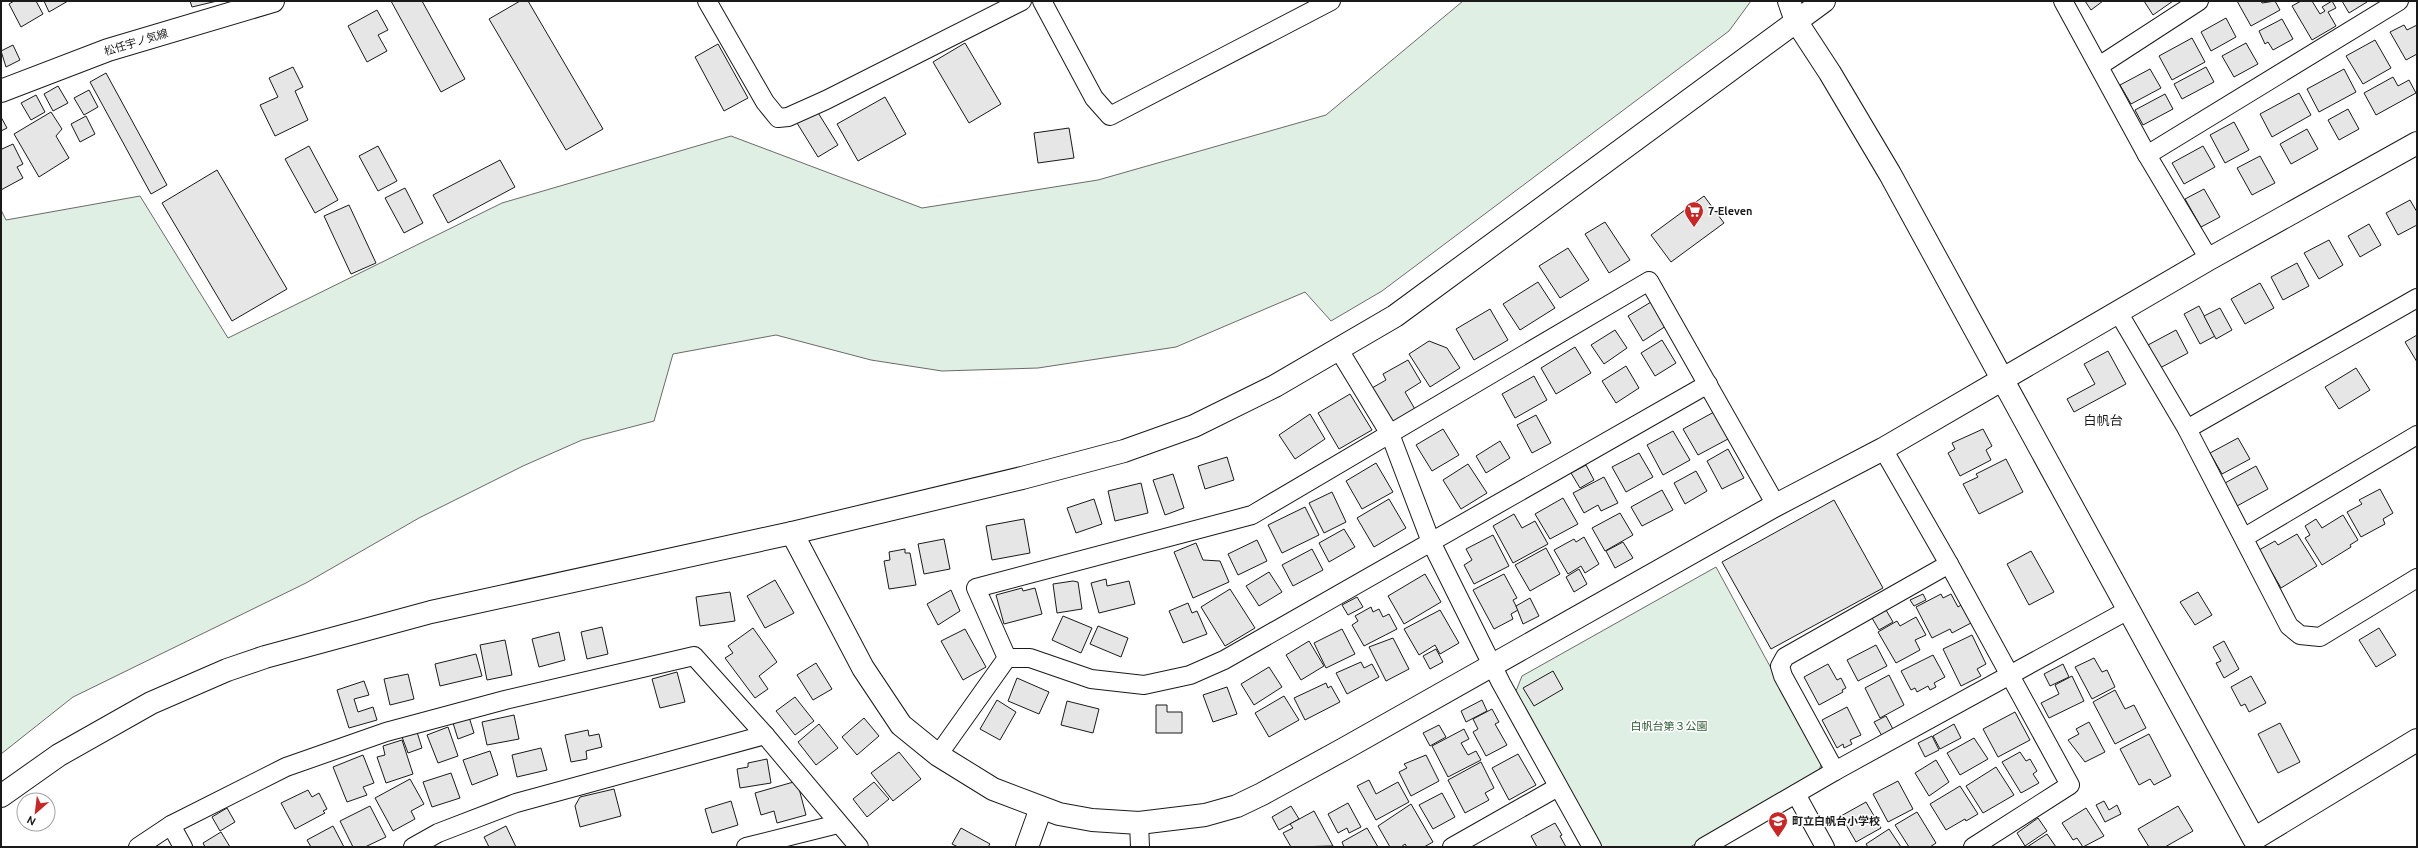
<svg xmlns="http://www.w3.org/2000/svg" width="2418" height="848" viewBox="0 0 2418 848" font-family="Ubuntu,'Noto Sans JP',sans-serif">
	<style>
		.green { fill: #e0efe3; stroke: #6a6a6a }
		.building { fill: #e6e6e6; stroke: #1a1a1a }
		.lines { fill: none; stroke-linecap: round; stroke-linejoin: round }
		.minor-casing { stroke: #1a1a1a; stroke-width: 20 }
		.tertiary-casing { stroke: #1a1a1a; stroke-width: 24 }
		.primary-casing { stroke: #1a1a1a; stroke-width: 24 }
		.minor { stroke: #fff; stroke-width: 18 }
		.tertiary { stroke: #fff; stroke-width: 22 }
		.primary { stroke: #fff; stroke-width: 22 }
		.labels { text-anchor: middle; stroke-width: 3; stroke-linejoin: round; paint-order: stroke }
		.street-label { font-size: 11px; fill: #1a1a1a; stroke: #fff }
		.poi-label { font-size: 11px; font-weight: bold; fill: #1a1a1a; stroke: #fff; text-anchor: start }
		.park-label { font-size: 11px; fill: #2b5a34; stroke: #fff }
		.quarter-label { font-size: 13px; fill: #1a1a1a; stroke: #fff }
	</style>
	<rect width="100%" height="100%" fill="#fff"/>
	<g class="green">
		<polygon points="1463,1 1751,1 1729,31 1382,291 1331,321 1305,292 1176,347 1038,368 942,371 871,360 776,335 673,354 654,421 582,440 523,466 419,518 306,583 73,697 1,754 1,210 6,220 140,196 228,338 502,203 731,136 922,208 1098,180 1326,115"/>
		<polygon points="1716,567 1822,762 1818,773 1690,847 1602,847 1516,691 1522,676"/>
	</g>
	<g class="building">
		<polygon points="14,1 36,1 43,14 21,27 9,4"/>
		<polygon points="44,1 68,1 49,12"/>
		<polygon points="190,1 217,1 192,7"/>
		<polygon points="391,1 422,1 465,79 441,92"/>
		<polygon points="520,1 528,1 603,129 566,150 489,19"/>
		<polygon points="2085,1 2103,1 2091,10"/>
		<polygon points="2144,1 2173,1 2153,15"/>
		<polygon points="2237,1 2261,1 2262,3 2275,1 2280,10 2251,26"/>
		<polygon points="2301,1 2312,1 2320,14 2325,11 2322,7 2332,1 2336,8 2328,12 2336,26 2312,40 2292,6"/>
		<polygon points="2342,1 2366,1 2367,2 2349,13"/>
		<polygon points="377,10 388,30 378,35 387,51 367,62 348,26"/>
		<polygon points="2226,18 2236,37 2211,51 2201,32"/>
		<polygon points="2282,19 2293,39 2273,50 2268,42 2265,44 2259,31"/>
		<polygon points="2404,25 2407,30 2417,25 2417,54 2406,60 2390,32"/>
		<polygon points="2192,38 2205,62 2172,80 2159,56"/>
		<polygon points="2375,40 2391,68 2363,84 2346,56"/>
		<polygon points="965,43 1001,104 969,123 933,62"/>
		<polygon points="2246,43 2258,64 2234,77 2222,56"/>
		<polygon points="718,44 748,98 724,111 695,57"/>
		<polygon points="13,45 20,60 6,67 1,51"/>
		<polygon points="293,67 303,87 295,91 308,120 275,136 260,105 278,97 269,78"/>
		<polygon points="2206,67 2214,82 2182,99 2174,84"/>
		<polygon points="2150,69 2161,88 2131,104 2120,85"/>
		<polygon points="2344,69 2356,92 2319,112 2307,89"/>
		<polygon points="106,73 167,185 151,194 90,82"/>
		<polygon points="2393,77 2398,86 2409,80 2416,93 2376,115 2364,93"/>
		<polygon points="58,86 68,103 53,111 44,94"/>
		<polygon points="89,90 98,107 84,115 74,98"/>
		<polygon points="2299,93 2311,115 2272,137 2260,114"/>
		<polygon points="2165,94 2173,109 2143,125 2135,110"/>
		<polygon points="36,95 45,112 31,120 21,103"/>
		<polygon points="885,97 906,134 858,161 837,124"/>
		<polygon points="2348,109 2359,129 2339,140 2328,120"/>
		<polygon points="817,111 838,145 818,157 797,123"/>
		<polygon points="51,112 62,129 56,136 69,158 39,177 14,134"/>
		<polygon points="86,116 95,134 80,142 71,124"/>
		<polygon points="1,117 7,128 1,131"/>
		<polygon points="2234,122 2249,150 2225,163 2210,135"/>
		<polygon points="1069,128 1074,158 1038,163 1034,133"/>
		<polygon points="2307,129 2318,149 2291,164 2280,144"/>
		<polygon points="13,144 23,164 17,167 23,178 1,190 1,147 2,149"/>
		<polygon points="309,146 338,200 315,213 285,159"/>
		<polygon points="378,146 397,181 378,191 359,156"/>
		<polygon points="2203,146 2215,167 2184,184 2172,163"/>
		<polygon points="2260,156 2275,183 2252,195 2237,168"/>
		<polygon points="500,160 515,187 448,223 433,195"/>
		<polygon points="217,170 287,289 232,321 162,203"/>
		<polygon points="405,188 423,223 404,233 385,198"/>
		<polygon points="2204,189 2220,217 2201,227 2185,199"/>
		<polygon points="1704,196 1724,223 1671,262 1651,235"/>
		<polygon points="2410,200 2417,212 2417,225 2398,235 2386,213"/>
		<polygon points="349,205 376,263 351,274 324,216"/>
		<polygon points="1605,222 1630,260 1609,273 1585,234"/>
		<polygon points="2369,224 2381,245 2360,257 2348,236"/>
		<polygon points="2329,240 2343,265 2319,279 2304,253"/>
		<polygon points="1568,248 1589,280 1560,298 1539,266"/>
		<polygon points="2297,263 2309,286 2283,300 2271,277"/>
		<polygon points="1538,282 1555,308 1520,330 1503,304"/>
		<polygon points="2260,283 2274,308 2245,324 2231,299"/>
		<polygon points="1651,302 1666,326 1643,341 1628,316"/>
		<polygon points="2199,306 2215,336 2200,344 2184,314"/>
		<polygon points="2220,308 2232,330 2216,339 2204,316"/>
		<polygon points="1490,309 1508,340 1474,360 1456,329"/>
		<polygon points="1615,330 1627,348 1604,364 1591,345"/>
		<polygon points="2176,330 2188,353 2160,368 2148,345"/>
		<polygon points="2417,335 2417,362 2405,342"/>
		<polygon points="1662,340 1676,363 1655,376 1641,353"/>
		<polygon points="1429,341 1447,348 1460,368 1430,387 1409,354"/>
		<polygon points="1575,347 1591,373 1556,394 1541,368"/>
		<polygon points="2108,351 2126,384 2074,412 2067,399 2095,384 2084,364"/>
		<polygon points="1408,360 1421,382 1405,392 1416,411 1393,424 1372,388 1386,380 1383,374"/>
		<polygon points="1626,366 1639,388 1616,403 1602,381"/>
		<polygon points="2356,368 2370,390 2339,409 2325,387"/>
		<polygon points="1534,376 1547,400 1515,418 1502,394"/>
		<polygon points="1350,394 1372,430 1339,449 1318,413"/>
		<polygon points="1714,412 1728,439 1698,455 1683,429"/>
		<polygon points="1310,414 1325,439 1295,459 1279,435"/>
		<polygon points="1536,415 1551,443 1532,453 1517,425"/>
		<polygon points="1443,429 1459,455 1432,471 1416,445"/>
		<polygon points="1983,429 1992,446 1986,450 1991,460 1960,476 1948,453 1955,449 1952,443"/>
		<polygon points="1673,431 1690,460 1663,475 1647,445"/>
		<polygon points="2238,438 2250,459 2222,474 2210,453"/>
		<polygon points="1500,441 1510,458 1486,473 1476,456"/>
		<polygon points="1728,449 1744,478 1722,489 1707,461"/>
		<polygon points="1639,453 1653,477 1626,492 1612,467"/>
		<polygon points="1227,457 1234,480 1205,489 1198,466"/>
		<polygon points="2006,459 2023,492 1979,514 1963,484 1978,477 1976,474"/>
		<polygon points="1376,463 1393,492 1362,509 1346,481"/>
		<polygon points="1468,464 1487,493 1461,509 1443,480"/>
		<polygon points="1586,465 1594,480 1580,488 1571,473"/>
		<polygon points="2256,466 2268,489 2237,506 2225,483"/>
		<polygon points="1696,471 1707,491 1685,504 1674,483"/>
		<polygon points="1173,474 1184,508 1165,515 1153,480"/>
		<polygon points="1604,477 1618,503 1601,511 1598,505 1584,513 1573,493"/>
		<polygon points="1141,483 1148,513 1115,521 1108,491"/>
		<polygon points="2380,489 2393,513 2383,519 2385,524 2361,537 2347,512 2362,504 2359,500"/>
		<polygon points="1662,490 1673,510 1642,526 1631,507"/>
		<polygon points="1332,492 1346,522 1324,533 1309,503"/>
		<polygon points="1563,498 1578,524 1550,539 1535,514"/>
		<polygon points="1094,499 1102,524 1076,533 1067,508"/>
		<polygon points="1389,499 1406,528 1374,547 1357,518"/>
		<polygon points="1834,500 1883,588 1771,649 1722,562"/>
		<polygon points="1305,507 1319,535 1282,553 1268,525"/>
		<polygon points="1620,513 1633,535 1605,551 1592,528"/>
		<polygon points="1514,514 1522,528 1535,521 1548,544 1513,563 1493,526"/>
		<polygon points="2343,515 2358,540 2350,545 2351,547 2322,565 2305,538 2310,535 2305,526 2316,519 2322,528"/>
		<polygon points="1024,519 1030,553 992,560 986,526"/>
		<polygon points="1344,529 1355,547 1329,562 1319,543"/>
		<polygon points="2297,534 2317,566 2281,588 2259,550 2275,541 2278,545"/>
		<polygon points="1493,535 1509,566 1474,584 1464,565 1472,560 1466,549"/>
		<polygon points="1584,537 1599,564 1585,573 1581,566 1568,574 1554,550 1574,539 1576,542"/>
		<polygon points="944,539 950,569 924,574 918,544"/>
		<polygon points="1257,540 1267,561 1238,575 1228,554"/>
		<polygon points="1623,542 1633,558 1615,568 1606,551"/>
		<polygon points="1196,543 1203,560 1220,561 1229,582 1193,598 1174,552"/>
		<polygon points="1546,548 1560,574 1530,591 1515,565"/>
		<polygon points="905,549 905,553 910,553 916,585 889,589 884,561 890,560 889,552"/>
		<polygon points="1312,549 1323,570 1293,586 1282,565"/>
		<polygon points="2031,551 2054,592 2029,605 2007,564"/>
		<polygon points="1579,569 1587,584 1574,592 1566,577"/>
		<polygon points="1269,572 1282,592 1259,606 1246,586"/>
		<polygon points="1425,574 1441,602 1404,624 1388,596"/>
		<polygon points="1504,574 1517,598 1513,600 1518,610 1511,614 1513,619 1494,629 1473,590"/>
		<polygon points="1106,579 1107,586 1129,581 1135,604 1099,613 1091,583"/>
		<polygon points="775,580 794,613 765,628 747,596"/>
		<polygon points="1073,581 1078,582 1082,609 1057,613 1053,584"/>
		<polygon points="1022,588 1023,591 1035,588 1042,614 1004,624 996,595"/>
		<polygon points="1230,589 1255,628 1225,646 1201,607"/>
		<polygon points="951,590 960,611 938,625 927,604"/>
		<polygon points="730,592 735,621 700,626 696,597"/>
		<polygon points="2198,592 2212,615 2195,625 2180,602"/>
		<polygon points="1923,594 1926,600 1914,606 1910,600"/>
		<polygon points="1941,594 1943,598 1951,594 1958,607 1961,605 1971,623 1952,633 1950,629 1932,638 1916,607"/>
		<polygon points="1357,597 1363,607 1348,615 1342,605"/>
		<polygon points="1530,598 1539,616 1523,624 1516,606"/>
		<polygon points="1188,603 1192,613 1197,611 1207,634 1183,643 1169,611"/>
		<polygon points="1371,607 1373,612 1379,609 1383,617 1389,614 1397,629 1364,646 1352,625 1358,621 1355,616"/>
		<polygon points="1440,610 1459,643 1440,654 1435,645 1419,655 1404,629"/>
		<polygon points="1886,610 1893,622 1879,630 1872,618"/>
		<polygon points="1063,616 1092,628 1081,653 1052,640"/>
		<polygon points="1916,617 1926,635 1915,640 1920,650 1896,663 1878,632 1897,621 1900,626"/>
		<polygon points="1098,626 1128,638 1121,657 1090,644"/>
		<polygon points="602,627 608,654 587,659 581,632"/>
		<polygon points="753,628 777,662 759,676 768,689 755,698 725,658 733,653 728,646"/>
		<polygon points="2379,628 2396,655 2376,667 2359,640"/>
		<polygon points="965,629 986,667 963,680 941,641"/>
		<polygon points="1342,629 1355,654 1326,668 1314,643"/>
		<polygon points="559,632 565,660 539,667 532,639"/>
		<polygon points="1972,635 1986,664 1977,669 1981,676 1961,686 1943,649"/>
		<polygon points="1393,638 1409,669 1386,681 1369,647"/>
		<polygon points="505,640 512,675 487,680 480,645"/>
		<polygon points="1309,641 1324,666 1301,680 1286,655"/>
		<polygon points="2224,641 2239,669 2224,678 2216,663 2221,661 2213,647"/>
		<polygon points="1876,645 1887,666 1858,681 1847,660"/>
		<polygon points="1436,649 1443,662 1430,669 1423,656"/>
		<polygon points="476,654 482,676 440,686 435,664"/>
		<polygon points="1933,655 1945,677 1934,683 1936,687 1930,690 1928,686 1917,692 1915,688 1911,690 1901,671"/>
		<polygon points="2094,658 2102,672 2107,670 2115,687 2092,699 2075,667"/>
		<polygon points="1361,662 1364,668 1372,664 1379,677 1347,694 1336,673"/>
		<polygon points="816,663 832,689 813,700 797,675"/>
		<polygon points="1828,664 1837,680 1841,678 1846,688 1842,690 1843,692 1819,705 1804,677"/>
		<polygon points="2063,664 2069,677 2050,686 2044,674"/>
		<polygon points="1269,667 1282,687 1254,705 1241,684"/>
		<polygon points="1553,671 1563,689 1534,706 1523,688"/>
		<polygon points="677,672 685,702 660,708 652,679"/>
		<polygon points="408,674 414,699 390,705 384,679"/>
		<polygon points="1889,675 1904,705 1880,718 1865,688"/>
		<polygon points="2072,676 2084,701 2049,718 2041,703 2059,694 2055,685"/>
		<polygon points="2251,676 2266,703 2249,712 2245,704 2241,706 2231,687"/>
		<polygon points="1017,678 1049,692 1039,714 1008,701"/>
		<polygon points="364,681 369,695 354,699 358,712 373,707 377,720 349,728 337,690"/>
		<polygon points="1326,683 1328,688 1331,686 1340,702 1305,720 1294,698"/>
		<polygon points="1227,687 1237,714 1213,722 1203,695"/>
		<polygon points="2115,690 2125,709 2134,705 2146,728 2115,744 2093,702"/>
		<polygon points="1284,696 1299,720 1269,737 1255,713"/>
		<polygon points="795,697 814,721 795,735 776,711"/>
		<polygon points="997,700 1016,712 1000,740 980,729"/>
		<polygon points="1482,700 1487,711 1466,722 1461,711"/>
		<polygon points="1067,701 1099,709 1093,733 1061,725"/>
		<polygon points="1156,705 1167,705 1167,712 1182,712 1182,733 1156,733"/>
		<polygon points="1847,707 1861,735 1850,740 1852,744 1844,748 1843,744 1837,748 1822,720"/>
		<polygon points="1492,709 1499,722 1495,724 1507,745 1486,756 1473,732 1478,729 1473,719"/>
		<polygon points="2015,712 2030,740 1998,757 1983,729"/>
		<polygon points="514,715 519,739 487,745 482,722"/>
		<polygon points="1886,716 1894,731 1882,736 1874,722"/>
		<polygon points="469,717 474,733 458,739 453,723"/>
		<polygon points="864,718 879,736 857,755 842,737"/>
		<polygon points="2089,722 2105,752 2085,762 2068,740 2079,734 2076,729"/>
		<polygon points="2280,723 2300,762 2278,773 2258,734"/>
		<polygon points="819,724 838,748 816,765 798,742"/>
		<polygon points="1954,724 1961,738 1940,749 1933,736"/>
		<polygon points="1439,725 1446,737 1430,746 1423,733"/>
		<polygon points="448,727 458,756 438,763 427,735"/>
		<polygon points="1464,729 1469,739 1461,743 1468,755 1476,751 1481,760 1448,777 1432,746"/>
		<polygon points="588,730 589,736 599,734 602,747 586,751 587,759 571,762 565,735"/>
		<polygon points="417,732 422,748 408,753 402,737"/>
		<polygon points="2149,734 2171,776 2154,785 2150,779 2139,785 2120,749"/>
		<polygon points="1932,736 1939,750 1925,757 1918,743"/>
		<polygon points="1974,738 1988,759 1960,775 1947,753"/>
		<polygon points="402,740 413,774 386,783 377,757 385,755 383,746"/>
		<polygon points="541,748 547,770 517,777 512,755"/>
		<polygon points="490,751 498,775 472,785 463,760"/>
		<polygon points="899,752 921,779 893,801 871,773"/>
		<polygon points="2020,752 2026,761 2030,759 2037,771 2033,774 2039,783 2021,793 2002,762"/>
		<polygon points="1518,754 1536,785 1509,800 1492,768"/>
		<polygon points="363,755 374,783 363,787 367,795 347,802 333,767"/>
		<polygon points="1426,755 1439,781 1411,796 1399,772 1407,768 1404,764"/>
		<polygon points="767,759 771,783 740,788 737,769 748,767 748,763"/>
		<polygon points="1936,760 1949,782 1929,796 1915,773"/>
		<polygon points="1481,762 1494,788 1485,793 1489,800 1465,813 1448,780"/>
		<polygon points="1996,767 2014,795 1983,813 1966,786"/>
		<polygon points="451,773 460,798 432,807 423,782"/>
		<polygon points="410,779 424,804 411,811 415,819 393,831 375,798"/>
		<polygon points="1369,780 1376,794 1398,782 1409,802 1376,820 1357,786"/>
		<polygon points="797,781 806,815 777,823 774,811 761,815 755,793"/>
		<polygon points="1898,781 1913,809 1888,822 1873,794"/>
		<polygon points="874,782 889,799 867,817 853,799"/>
		<polygon points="1960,786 1978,814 1966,821 1965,819 1946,830 1930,804"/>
		<polygon points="614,789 621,816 580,827 575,806 580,797"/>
		<polygon points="308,790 312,797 319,793 327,809 323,811 325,813 295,829 281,803"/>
		<polygon points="1442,793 1455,817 1433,829 1419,805"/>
		<polygon points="731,801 738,825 712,833 705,809"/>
		<polygon points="2104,801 2109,810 2117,805 2121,814 2105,822 2096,805"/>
		<polygon points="1866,802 1881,828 1856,842 1841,816"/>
		<polygon points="1348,803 1361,827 1349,833 1347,828 1338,833 1328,814"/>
		<polygon points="1411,804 1433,842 1424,847 1407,847 1405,844 1401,847 1390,847 1378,826"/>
		<polygon points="370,806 386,837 365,847 353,847 340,821"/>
		<polygon points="1291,806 1299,819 1279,830 1272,817"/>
		<polygon points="2178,806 2193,831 2165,847 2149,847 2138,829"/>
		<polygon points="227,808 235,822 220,831 212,817"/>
		<polygon points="2086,808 2104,836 2083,847 2077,838 2073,840 2062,823"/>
		<polygon points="1314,811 1333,846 1291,847 1283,833 1293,828 1290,824"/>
		<polygon points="1917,812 1936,843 1930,847 1909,847 1895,825"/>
		<polygon points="2038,818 2047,831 2025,846 2017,833"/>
		<polygon points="1555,823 1562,835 1560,836 1566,847 1537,847 1531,836"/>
		<polygon points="333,826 344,847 311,847 307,840"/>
		<polygon points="506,826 516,847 489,847 484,837"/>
		<polygon points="961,828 990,844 988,847 958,847 952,844"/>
		<polygon points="1367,828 1378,847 1344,847 1342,842"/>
		<polygon points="1889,829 1901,847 1868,847 1866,844"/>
		<polygon points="221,832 230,847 205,847 203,843"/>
		<polygon points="2047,834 2056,847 2027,847"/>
	</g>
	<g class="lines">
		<defs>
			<g id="minor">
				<polyline points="707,1 765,102 778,118 788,117 826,100 1022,1"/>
				<polyline points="1042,1 1094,98 1110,116 1331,1"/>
				<polyline points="2063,1 2147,155 2209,259"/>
				<polyline points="2099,66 2199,1"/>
				<polyline points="2147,155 2399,1"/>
				<polyline points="2118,312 2187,429 2289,626 2300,635 2320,637 2417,578"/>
				<polyline points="1339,350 1390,434 1431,542 1501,683 1592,847"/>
				<polyline points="2187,429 2417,298"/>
				<polyline points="1883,449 1949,564 2070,785 1973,847"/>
				<polyline points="2245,537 2417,435"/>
				<polyline points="1007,658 1030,658 1091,679 1144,685 1190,675 1224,660 1708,384"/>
				<polyline points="938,755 1007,658 976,588 1252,515 1649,281 1776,505"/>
				<polyline points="1835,771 1783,676 1780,666 1785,657 1949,564"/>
				<polyline points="1796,794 1825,847"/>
				<polyline points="1139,823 1140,847"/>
				<polyline points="138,847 171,825"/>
				<polyline points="183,847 171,825 286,767 386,732 505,700 694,656 765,735 859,847"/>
				<polyline points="413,847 438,833 516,803 765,735"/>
				<polyline points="746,847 838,824"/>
				<polyline points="1452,847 1558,787"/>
				<polyline points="1704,847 1835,771 2130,609"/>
			</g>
			<g id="tertiary">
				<polyline points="1789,1 1796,21 1830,73 1890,174 2254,839 2417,740"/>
				<polyline points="792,533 863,668 901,725 938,755 993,789 1059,814 1092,820 1139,823 1205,815 1237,806 1262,794 1344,749 1776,505 1883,449 2209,259 2417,143"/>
				<polyline points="1,796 59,755 151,703 227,670 265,657 431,612 792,533 1022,478 1124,451 1194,426 1275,386 1395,316 1824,1"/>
				<polyline points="1027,847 1041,808"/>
			</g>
			<polyline id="primary" points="1,91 108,50 273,1"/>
		</defs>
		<use href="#minor" class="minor-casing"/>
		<use href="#tertiary" class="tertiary-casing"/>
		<use href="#primary" class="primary-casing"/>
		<use href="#minor" class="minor"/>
		<use href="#tertiary" class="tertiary"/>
		<use href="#primary" class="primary"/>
	</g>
	<defs>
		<symbol id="supermarket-pin" viewBox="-11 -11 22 30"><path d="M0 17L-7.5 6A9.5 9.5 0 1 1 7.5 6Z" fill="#c62828" stroke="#fff"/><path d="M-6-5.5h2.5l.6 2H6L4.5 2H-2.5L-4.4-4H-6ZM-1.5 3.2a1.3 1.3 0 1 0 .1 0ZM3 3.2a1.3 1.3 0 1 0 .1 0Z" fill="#fff"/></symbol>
		<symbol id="school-pin" viewBox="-11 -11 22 30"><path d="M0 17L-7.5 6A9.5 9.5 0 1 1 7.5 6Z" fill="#c62828" stroke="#fff"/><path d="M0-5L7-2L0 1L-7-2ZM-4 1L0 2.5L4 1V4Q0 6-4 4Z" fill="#fff"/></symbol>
	</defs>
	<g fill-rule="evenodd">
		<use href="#supermarket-pin" x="1683" y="200" width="22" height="30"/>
		<use href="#school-pin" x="1767" y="810" width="22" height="30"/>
	</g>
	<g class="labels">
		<g class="street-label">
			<text transform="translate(136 42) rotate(-17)" y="4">松任宇ノ気線</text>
		</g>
		<g class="poi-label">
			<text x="1708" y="215">7-Eleven</text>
			<text x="1792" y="825">町立白帆台小学校</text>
		</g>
		<g class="park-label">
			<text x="1669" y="730">白帆台第３公園</text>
		</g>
		<g class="quarter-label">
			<text x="2103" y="425">白帆台</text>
		</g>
	</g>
	<rect width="2418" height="848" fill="none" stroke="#1a1a1a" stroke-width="4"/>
	<g transform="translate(36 812) rotate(208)"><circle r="19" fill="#ffffff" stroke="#a3a3a3"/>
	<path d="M0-3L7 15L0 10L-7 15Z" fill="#c62828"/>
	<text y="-6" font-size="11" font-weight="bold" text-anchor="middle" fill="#1a1a1a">N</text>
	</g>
</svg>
